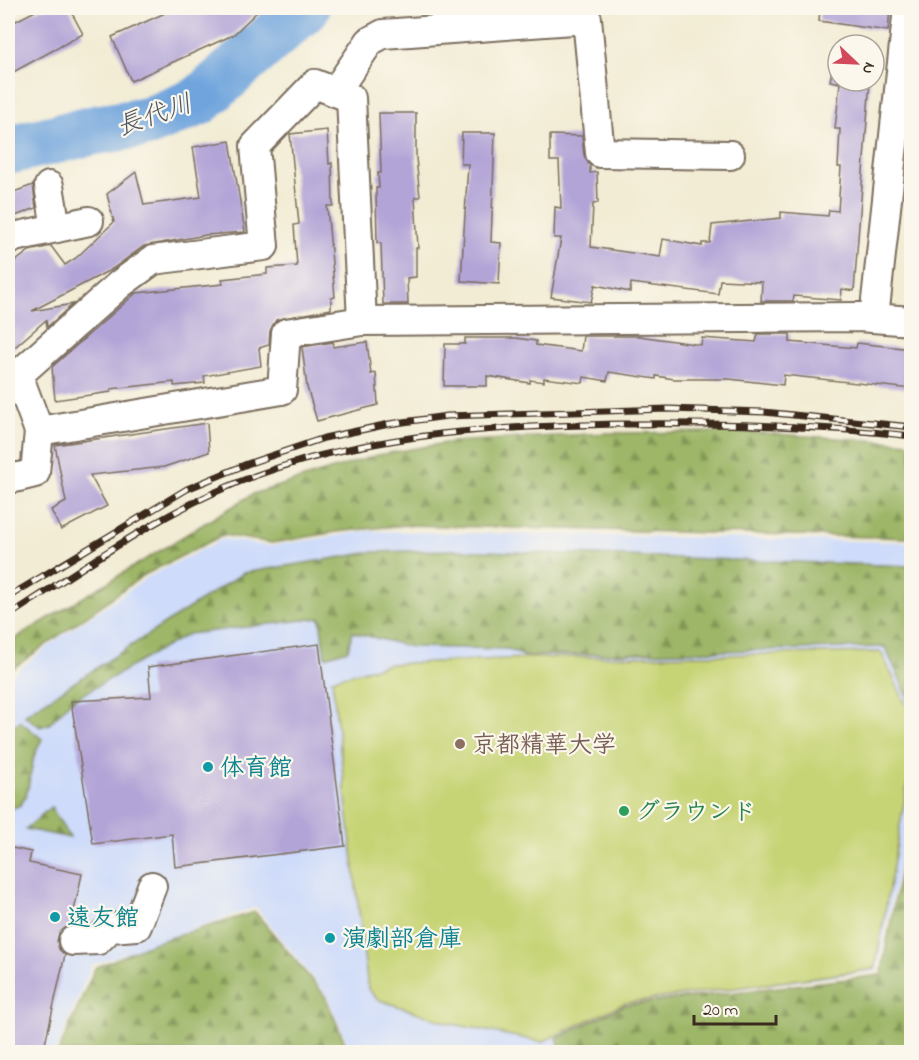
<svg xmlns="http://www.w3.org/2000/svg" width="919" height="1060" viewBox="0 0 919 1060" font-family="'Indie Flower','Klee One',sans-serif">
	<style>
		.built { fill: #cedbfa }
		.forest { fill: url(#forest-firs); stroke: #6c7042; stroke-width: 1.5 }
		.pitch { fill: #c7d476; stroke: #817f4a; stroke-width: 1.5 }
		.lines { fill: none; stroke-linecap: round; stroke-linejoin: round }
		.river { stroke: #70a4dd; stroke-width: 50 }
		.building { fill: #b2a4d7 }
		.street-casing { stroke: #7b6e5e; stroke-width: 32 }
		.street { stroke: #fff; stroke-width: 28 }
		.rail-casing { stroke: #3b2a1e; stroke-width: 7 }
		.rail { stroke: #fbf7ec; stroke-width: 4.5; stroke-dasharray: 14; stroke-linecap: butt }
		.education-dot { fill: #8d6e63; stroke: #fbf7ec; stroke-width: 2 }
		.culture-dot { fill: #0f9aa8; stroke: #fbf7ec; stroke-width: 2 }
		.leisure-dot { fill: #2e9e5b; stroke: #fbf7ec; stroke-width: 2 }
		.labels { text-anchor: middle; stroke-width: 4.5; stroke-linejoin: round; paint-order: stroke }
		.education-label { font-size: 24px; font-weight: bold; fill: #785e54; stroke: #fbf7ec; text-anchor: start }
		.culture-label { font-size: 24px; font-weight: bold; fill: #0d838f; stroke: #fbf7ec; text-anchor: start }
		.leisure-label { font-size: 24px; font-weight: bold; fill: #27864d; stroke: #fbf7ec; text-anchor: start }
		.water-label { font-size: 26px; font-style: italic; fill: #4e5561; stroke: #fbf7ec }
	</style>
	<defs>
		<pattern id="forest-firs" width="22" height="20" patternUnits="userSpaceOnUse" patternTransform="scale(1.5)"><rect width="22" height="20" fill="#9db667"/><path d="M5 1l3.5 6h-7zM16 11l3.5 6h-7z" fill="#819454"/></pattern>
	</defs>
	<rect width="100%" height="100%" fill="#fbf7ec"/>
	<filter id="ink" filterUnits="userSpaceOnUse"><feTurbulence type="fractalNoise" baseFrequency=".0167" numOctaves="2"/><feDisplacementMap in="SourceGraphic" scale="12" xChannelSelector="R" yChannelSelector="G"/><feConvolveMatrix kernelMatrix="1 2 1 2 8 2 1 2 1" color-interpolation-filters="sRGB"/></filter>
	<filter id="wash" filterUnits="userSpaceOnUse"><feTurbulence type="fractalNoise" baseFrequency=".008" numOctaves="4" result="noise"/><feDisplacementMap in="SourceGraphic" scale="24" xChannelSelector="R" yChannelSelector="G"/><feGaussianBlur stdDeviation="1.35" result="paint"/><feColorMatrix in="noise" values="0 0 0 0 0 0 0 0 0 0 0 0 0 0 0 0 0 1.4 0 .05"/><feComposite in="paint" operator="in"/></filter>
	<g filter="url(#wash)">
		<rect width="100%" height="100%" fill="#f2ecd4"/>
		<polygon class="built" points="368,531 911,542 911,810 877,971 625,1004 556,1037 560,1052 351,1052 327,996 256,907 92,965 55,1052 8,1052 8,678 56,640 148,577 223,539 269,546"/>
		<g class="forest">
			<polygon points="744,432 911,443 911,538 406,525 336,532 272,543 223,535 144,575 8,672 8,643 253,494 378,455 451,442 608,433"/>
			<polygon points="453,550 911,566 911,704 885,647 524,656 508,649 412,647 352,632 348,650 325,657 320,618 188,634 71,701 49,724 40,727 24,715 243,573 373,552"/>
			<polygon points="20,721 42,739 34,756 27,793 21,805 8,810 8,730"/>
			<polygon points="51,807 70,838 26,829"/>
			<polygon points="911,810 911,1052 562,1052 557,1038 625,1005 881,975"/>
			<polygon points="255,912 325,996 349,1052 58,1052 95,968 150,944"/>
		</g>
		<polygon class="pitch" points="881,652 911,715 912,757 875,969 625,1003 542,1042 448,1023 377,999 368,989 332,679 389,664 526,658"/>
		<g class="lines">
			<polyline class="river" points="8,150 95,130 148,122 199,101 305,8"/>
		</g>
		<g id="blocks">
			<g class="building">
				<polygon points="41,8 69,8 83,34 8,75 8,25"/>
				<polygon points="176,8 261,8 233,35 131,81 112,37"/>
				<polygon points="820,8 890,8 888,31 819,21"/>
				<polygon points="834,60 838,60 838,81 870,81 854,291 842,289 841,300 794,296 793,301 761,301 762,282 720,280 718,294 631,283 630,292 595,285 591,302 551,297 561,238 554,238 555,207 561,208 559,161 550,161 550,135 582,136 584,155 590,166 590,173 597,172 598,203 593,204 591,247 660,257 663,239 702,246 702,243 710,243 712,225 781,218 781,212 828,216 829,210 838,211 841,167 838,167 840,129 835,129 840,83 830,81"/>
				<polygon points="379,113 416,113 416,158 420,197 415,197 418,248 416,248 416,277 407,278 408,304 383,304 381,243 377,243 376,188 379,188 378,173 381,173"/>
				<polygon points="327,130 329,164 332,163 333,206 327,206 335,297 331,298 331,309 276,320 270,331 269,345 259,348 261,366 204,376 205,383 174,386 174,382 111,389 111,392 55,400 52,367 136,293 223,284 222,279 267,274 267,268 297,266 294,225 299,224 290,134"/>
				<polygon points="462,133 495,133 491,242 501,243 499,284 461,281 468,164 461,164"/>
				<polygon points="230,141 245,232 206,235 144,246 112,269 32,311 73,304 47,327 46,320 8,353 8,267 29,251 51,246 65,265 76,258 114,222 107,194 136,172 144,205 201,197 193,147"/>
				<polygon points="33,185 36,208 8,219 8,194"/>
				<polygon points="758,334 790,334 790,342 856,348 857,343 912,349 912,389 784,375 783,385 729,379 674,379 656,376 656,379 609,372 607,381 584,377 583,383 544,378 544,382 530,380 530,383 487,376 487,386 444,386 445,344 465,344 465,338 516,338 536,341 536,345 581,351 583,336 639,336 701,345 702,338 756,342"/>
				<polygon points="333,342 333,347 367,342 371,374 376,373 378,405 317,421 307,387 302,347"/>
				<polygon points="207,423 209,452 164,467 90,475 107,506 61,530 51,510 66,502 55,445"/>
				<polygon points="319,644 345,846 175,867 172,834 93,844 71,701 151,697 148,667"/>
				<polygon points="8,847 31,852 29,863 82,874 71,925 59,933 57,941 59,949 65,955 43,1053 8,1053"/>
			</g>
		</g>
	</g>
	<g filter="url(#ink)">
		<use href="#blocks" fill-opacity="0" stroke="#7b6e5e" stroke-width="1.5"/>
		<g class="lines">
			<defs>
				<g id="street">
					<polyline points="335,92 370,41 383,34 587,19 600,153 730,155"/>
					<polyline points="49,186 56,228"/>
					<polyline points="8,241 14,237 89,221"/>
					<polyline points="874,318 908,8"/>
					<polyline points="362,321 286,333 282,390 39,431 18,375 120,284 153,260 264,246 255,146 315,84 351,98 362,321 859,317 912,321"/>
					<polyline points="8,475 15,478 35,473 39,431"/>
					<polyline points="73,941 98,940 110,928 137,926 152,886"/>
				</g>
			</defs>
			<use href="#street" class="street-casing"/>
			<use href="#street" class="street"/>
			<defs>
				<g id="rail">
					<polyline points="8,597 187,489 247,464 324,438 389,424 447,416 668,409 764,412 912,427"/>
					<path d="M 8,616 C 88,565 169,506 260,474 C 377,432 503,426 626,424 C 721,423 817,425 912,436"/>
				</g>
			</defs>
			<use href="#rail" class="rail-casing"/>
			<use href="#rail" class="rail"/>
		</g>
	</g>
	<circle class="education-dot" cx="460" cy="744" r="6"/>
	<g class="culture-dot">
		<circle cx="208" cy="767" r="6"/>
		<circle cx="55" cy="917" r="6"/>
		<circle cx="330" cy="938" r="6"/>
	</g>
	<circle class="leisure-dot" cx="624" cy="811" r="6"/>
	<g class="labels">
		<g class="education-label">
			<text x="472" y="752">京都精華大学</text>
		</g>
		<g class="culture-label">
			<text x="220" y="775">体育館</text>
			<text x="67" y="925">遠友館</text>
			<text x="342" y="946">演劇部倉庫</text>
		</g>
		<g class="leisure-label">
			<text x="636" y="819">グラウンド</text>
		</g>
		<g class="water-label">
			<text transform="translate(154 114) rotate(-19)" y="9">長代川</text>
		</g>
	</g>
	<rect width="919" height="1060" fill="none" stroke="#fbf7ec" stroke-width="30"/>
	<g transform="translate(856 63) rotate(113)"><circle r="28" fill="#fbf7ec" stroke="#aea59a" stroke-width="1.5"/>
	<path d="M0-4.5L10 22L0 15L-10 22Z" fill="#d1495b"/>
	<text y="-9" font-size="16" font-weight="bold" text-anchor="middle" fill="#3b2a1e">N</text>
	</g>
	<path d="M694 1015v9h82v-9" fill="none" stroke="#3b2a1e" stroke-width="3"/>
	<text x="703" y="1015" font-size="18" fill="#3b2a1e" stroke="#fbf7ec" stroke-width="4.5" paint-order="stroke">20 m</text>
</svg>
